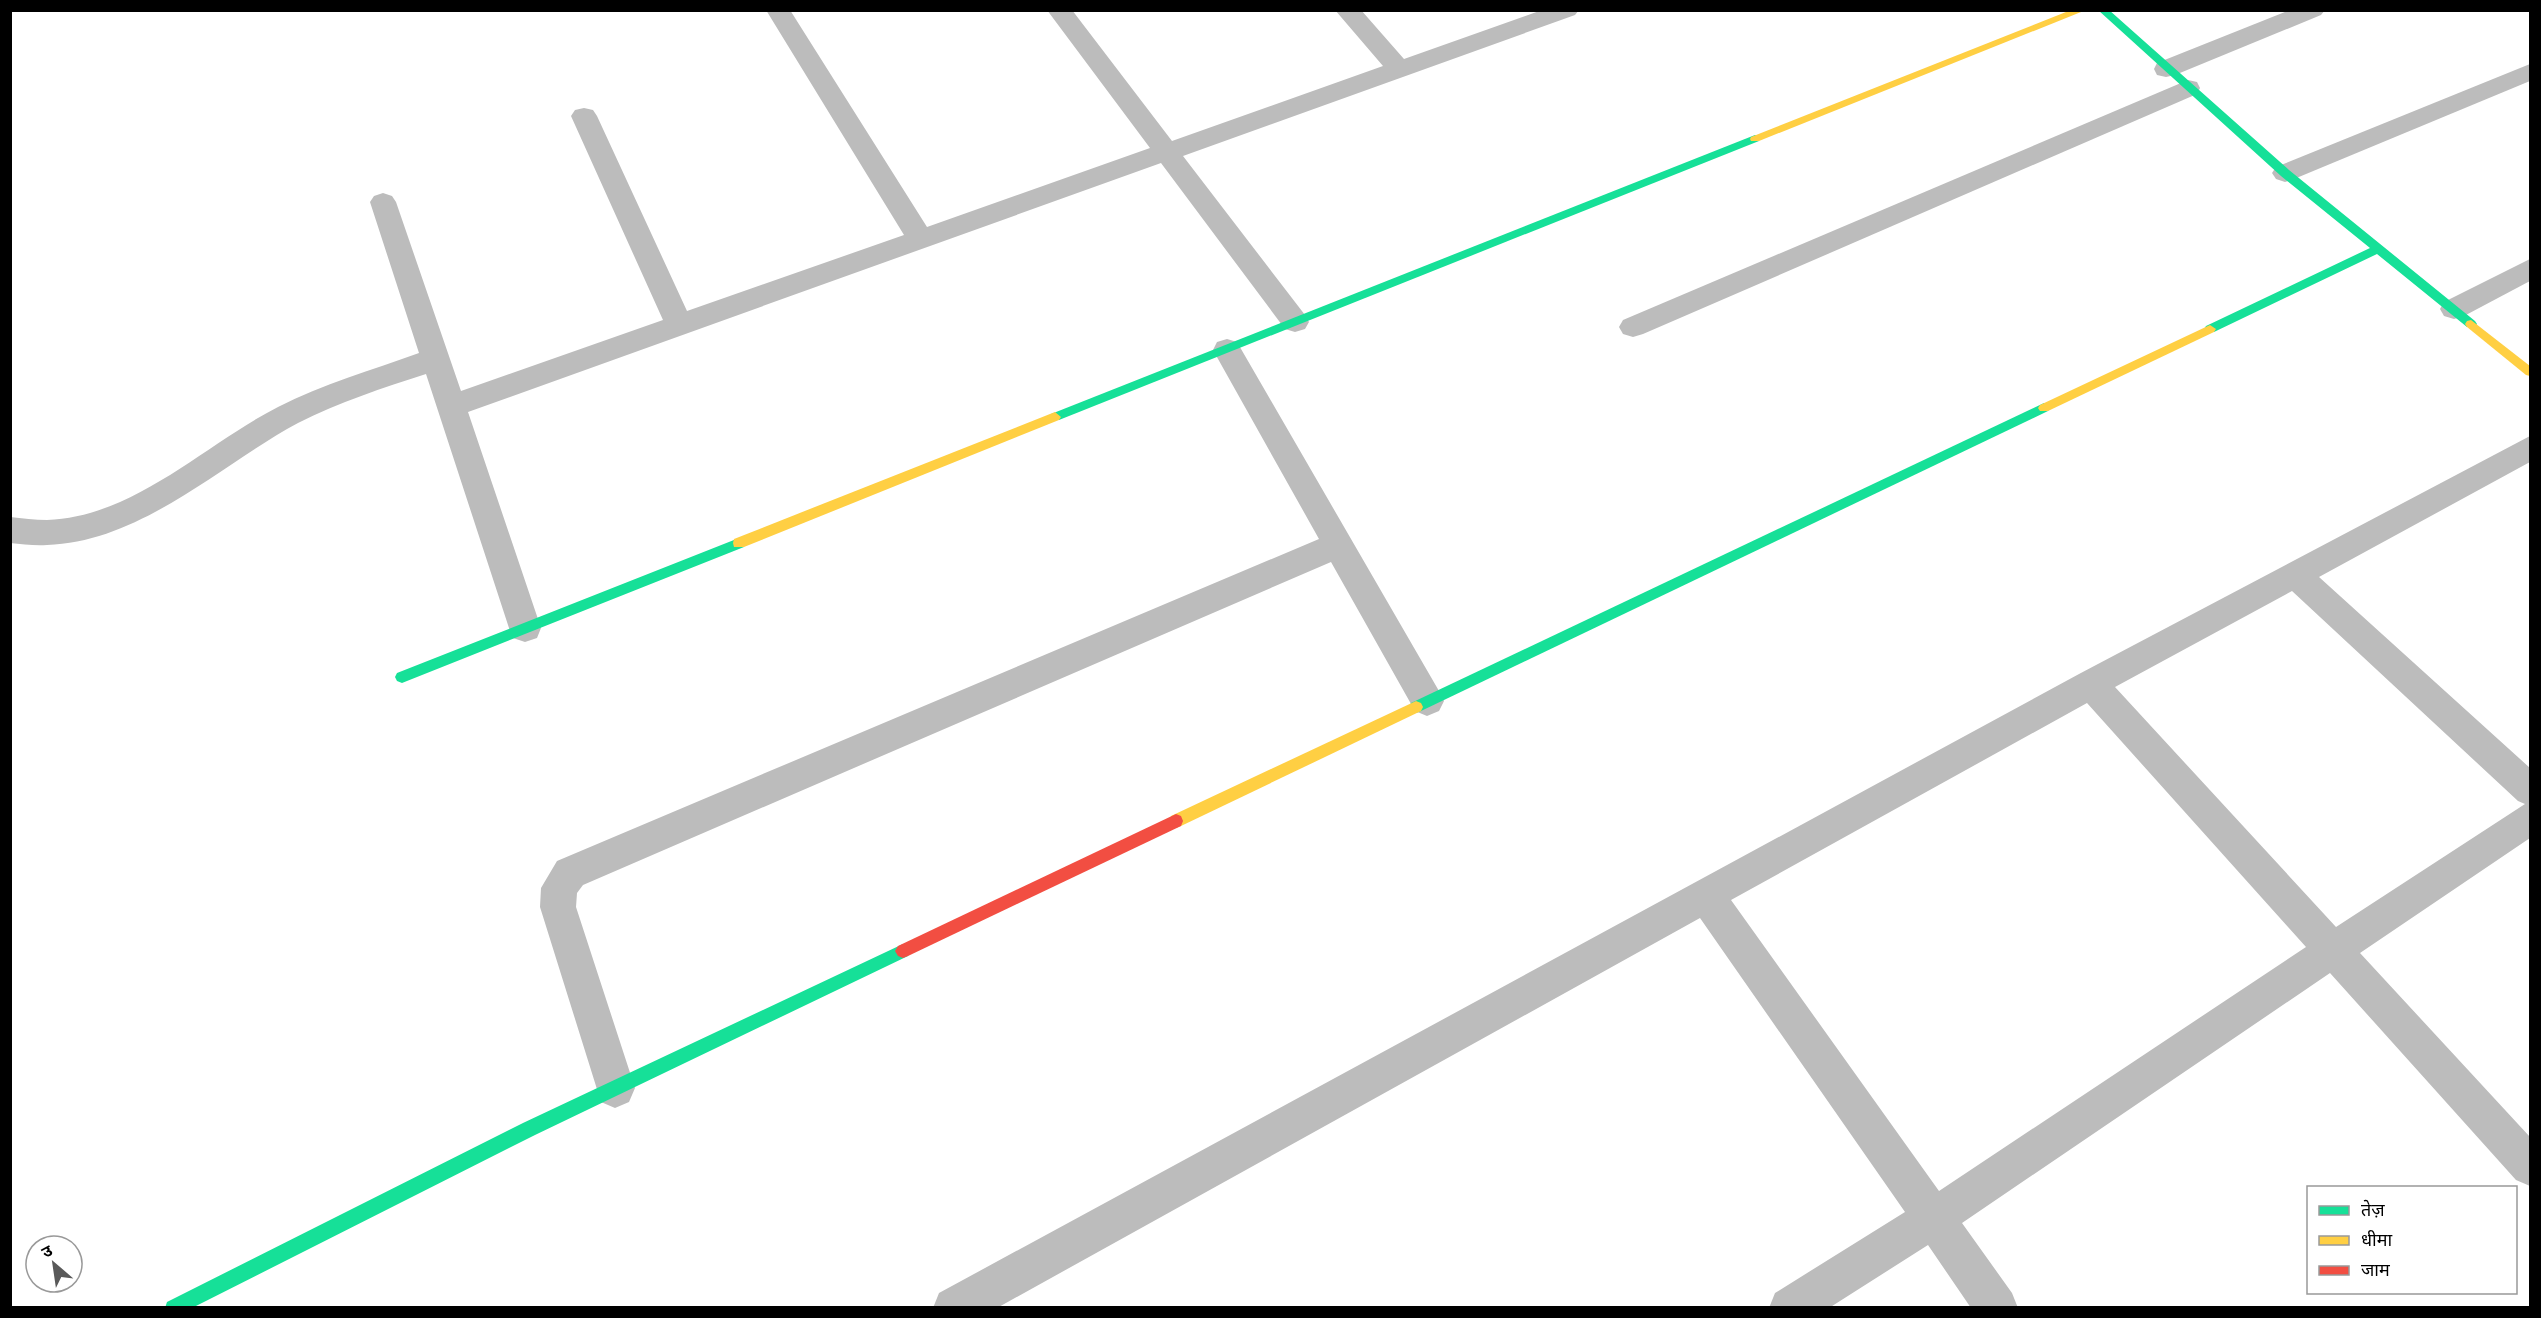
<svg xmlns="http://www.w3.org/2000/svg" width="2541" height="1318" viewBox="0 0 2541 1318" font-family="'Noto Sans','Noto Sans Devanagari',sans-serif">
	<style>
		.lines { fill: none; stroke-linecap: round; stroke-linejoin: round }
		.street { fill: #bcbcbc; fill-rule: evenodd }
		.fast { fill: #16e098; fill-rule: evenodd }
		.slow { fill: #ffcf43; fill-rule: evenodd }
		.jam { fill: #f24e42; fill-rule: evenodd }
	</style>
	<rect width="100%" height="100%" fill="#fff"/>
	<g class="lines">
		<g class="street">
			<path d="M 766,10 L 790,10 L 927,227 L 1150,148 L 1047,10 L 1072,10 L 1172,141 L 1383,66 L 1335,10 L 1361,10 L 1404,59 L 1542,10 L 1579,10 L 1575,15 L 1183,156 L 1305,315 L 1309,322 L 1305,329 L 1295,332 L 1285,329 L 1161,163 L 468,412 L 541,628 L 537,638 L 525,642 L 513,638 L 509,628 L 426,374 C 383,388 339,402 298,423 C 220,465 141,542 47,545 C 35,546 22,544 10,543 L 10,517 C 22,518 35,520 47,520 C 134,517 205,444 278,407 C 323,384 372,370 419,353 L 370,202 L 374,196 L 383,193 L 392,196 L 396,202 L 461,391 L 663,320 L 571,116 L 575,110 L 584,108 L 593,110 L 597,116 L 687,311 L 904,235 Z"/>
			<polygon points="2290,10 2325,10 2321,15 2175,75 2166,77 2157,75 2154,69 2157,63"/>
			<polygon points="2530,64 2530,81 2294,179 2285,182 2276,179 2272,173 2276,167"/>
			<polygon points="2188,80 2197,82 2200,88 2197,94 1643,334 1633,337 1623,334 1619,327 1623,320"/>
			<polygon points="2530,259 2530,281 2464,316 2454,319 2444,316 2440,309 2444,302"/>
			<polygon points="1227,339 1237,342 1439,691 1444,701 1439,711 1427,716 1415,711 1331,562 583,885 577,893 576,907 635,1088 629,1102 615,1108 601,1102 540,907 541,888 557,861 1319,539 1213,350 1217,342"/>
			<path d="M 2530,436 L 2530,462 L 2319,577 L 2530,768 L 2530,838 L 2360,953 L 2530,1137 L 2530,1186 L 2516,1180 L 2330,973 L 1962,1223 L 2012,1293 L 2018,1308 L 1971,1308 L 1928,1245 L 1829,1308 L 1769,1308 L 1775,1293 L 1905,1212 L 1700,918 L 997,1308 L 933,1308 L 939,1293 L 2079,674 ZM 2292,591 L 2518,801 L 2525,804 L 2336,927 L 2115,687 ZM 2087,703 L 2306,947 L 1939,1191 L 1731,900 Z"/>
		</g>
		<g class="fast">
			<polygon points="2098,10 2109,10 2289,170 2475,321 2477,324 2475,327 2467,327 2377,254 2214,332 2206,332 2204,329 2206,326 2370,248 2281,176"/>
			<polygon points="1755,135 1759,137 1759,141 1059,420 1051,420 1049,417 1051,414"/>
			<polygon points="2044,403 2048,405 2050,408 2048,411 1421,711 1416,713 1411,711 1409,707 1411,703"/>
			<polygon points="739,538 744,539 745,543 744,547 407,681 402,683 397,681 395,677 397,673"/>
			<polygon points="903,944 908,946 911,951 908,956 535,1135 192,1308 165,1308 167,1302 523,1123"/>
		</g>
		<g class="slow">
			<polygon points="2071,10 2086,10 1759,141 1751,141 1750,139 1751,137"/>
			<polygon points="2471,320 2530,366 2530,376 2526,375 2467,327 2465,324 2467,321"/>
			<polygon points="2210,325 2216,329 2214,332 2048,411 2040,411 2038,408 2040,405"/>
			<polygon points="1055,412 1061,417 1059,420 744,547 734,547 733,543 734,539"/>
			<polygon points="1416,701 1421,703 1423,707 1421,711 1181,826 1176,828 1171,826 1169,821 1171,816"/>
		</g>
		<polygon class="jam" points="1176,814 1181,816 1183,821 1181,826 908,956 903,958 898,956 895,951 898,946"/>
	</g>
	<rect width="2541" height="1318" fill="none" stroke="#000000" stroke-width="24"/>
	<rect x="2307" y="1186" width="210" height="108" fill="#ffffff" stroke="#999999" stroke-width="1.5"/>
	<rect x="2319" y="1206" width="30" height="9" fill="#16e098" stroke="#999999" stroke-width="1.5"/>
	<text x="2361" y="1216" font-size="18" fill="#000000">तेज़</text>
	<rect x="2319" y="1236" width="30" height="9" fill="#ffcf43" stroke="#999999" stroke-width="1.5"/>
	<text x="2361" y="1246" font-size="18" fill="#000000">धीमा</text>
	<rect x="2319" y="1266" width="30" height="9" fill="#f24e42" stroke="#999999" stroke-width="1.5"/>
	<text x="2361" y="1276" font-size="18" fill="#000000">जाम</text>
	<g transform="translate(54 1264) rotate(331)"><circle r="28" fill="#ffffff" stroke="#999999" stroke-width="1.5"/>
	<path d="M0-4.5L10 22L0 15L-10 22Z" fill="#595959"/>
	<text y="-9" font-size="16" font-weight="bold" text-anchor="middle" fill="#000000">उ</text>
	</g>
</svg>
